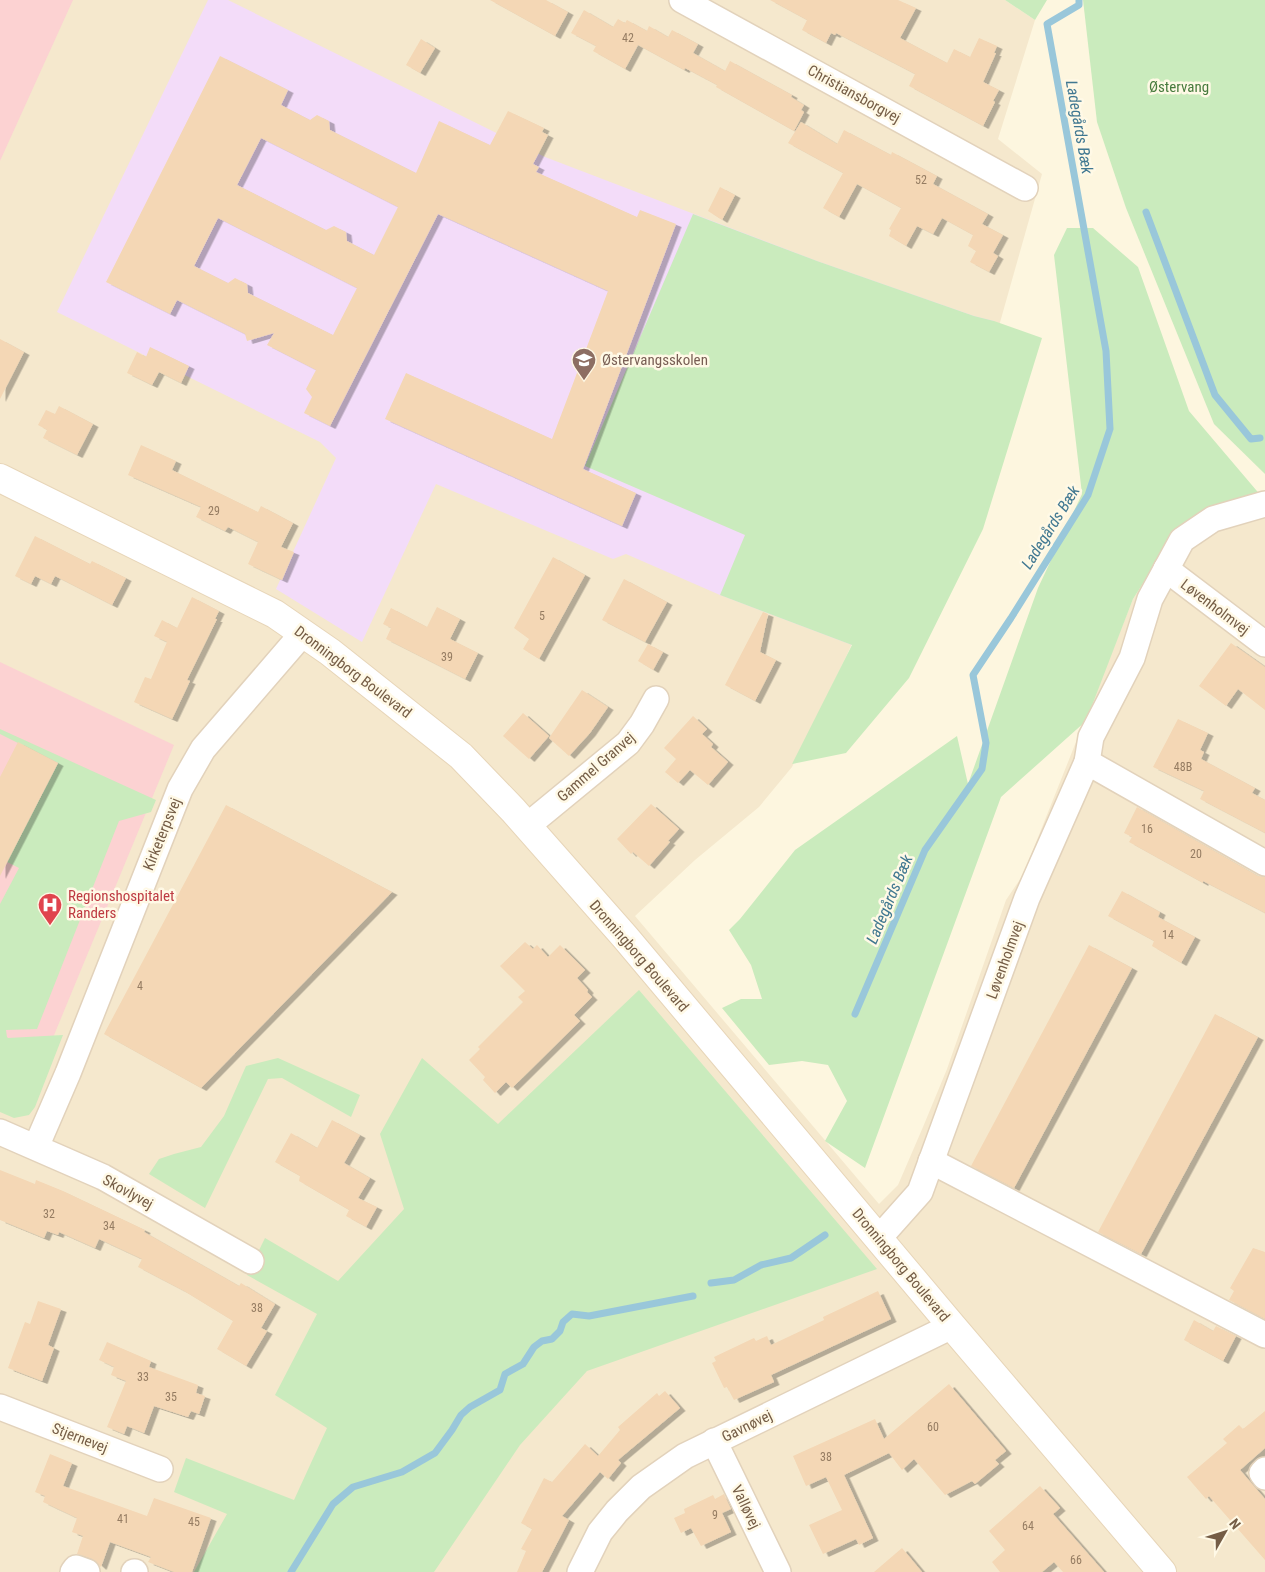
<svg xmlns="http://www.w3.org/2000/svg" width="1265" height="1572" viewBox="0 0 1265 1572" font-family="'Roboto Condensed',sans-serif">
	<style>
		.residential { fill: #f5e8cd }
		.education { fill: #f3dcf9 }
		.medical { fill: #fcd2d2 }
		.green { fill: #caebbd }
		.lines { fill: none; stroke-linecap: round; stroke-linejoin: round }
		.stream { stroke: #99c7da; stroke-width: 7 }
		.building { fill: #f4d7b5; fill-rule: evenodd; filter: url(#shadow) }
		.street-casing { stroke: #e2d2bb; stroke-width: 28 }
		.secondary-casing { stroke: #e7d5b8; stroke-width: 30 }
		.street { stroke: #fff; stroke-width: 25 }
		.secondary { stroke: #fff; stroke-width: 28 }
		.labels { text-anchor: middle; stroke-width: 5; stroke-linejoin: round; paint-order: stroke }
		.number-label { font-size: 12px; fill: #957c62 }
		.park-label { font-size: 15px; fill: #477b3d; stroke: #fff9e6 }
		.street-label { font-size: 15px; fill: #755d46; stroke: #fff9e6 }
		.education-label { font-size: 15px; fill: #785e54; stroke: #fff9e6; text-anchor: start }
		.health-label { font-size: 15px; fill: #be3a42; stroke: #fff9e6; text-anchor: start }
		.water-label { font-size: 16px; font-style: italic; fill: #417891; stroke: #fff9e6 }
	</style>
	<defs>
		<filter id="shadow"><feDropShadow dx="5.5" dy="3" stdDeviation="0" flood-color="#0004"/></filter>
	</defs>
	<rect width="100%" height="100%" fill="#fdf6df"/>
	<polygon class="residential" points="0,0 1005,0 1035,20 998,139 1042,174 997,333 844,661 792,767 759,807 695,860 635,916 879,1204 898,1185 923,1127 947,1069 1006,900 1023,875 1133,599 1179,527 1265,496 1265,1572 0,1572"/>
	<polygon class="education" points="208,0 228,0 545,157 817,261 974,316 994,321 852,645 720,595 626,554 613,559 436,484 362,642 276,589 336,458 320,442 57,312"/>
	<g class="medical">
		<polygon points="0,0 73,0 0,161"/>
		<polygon points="0,662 174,745 21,1115 0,1107"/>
	</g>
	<g class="green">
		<polygon points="1005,0 1047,0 1035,20"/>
		<polygon points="1083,0 1265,0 1265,474 1214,424 1126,208 1097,122"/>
		<polygon points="693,214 817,261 974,316 994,321 1042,338 983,529 909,678 846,753 792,764 852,645 720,595 745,535 585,466"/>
		<polygon points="1067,228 1093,228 1138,267 1189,411 1262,497 1179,527 1133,599 1086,721 1001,797 865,1168 825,1141 847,1101 828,1065 802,1061 769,1065 722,1008 741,999 762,999 751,965 729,930 740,919 795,850 957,736 968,784 1038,588 1082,494 1054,255"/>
		<polygon points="0,729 156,800 151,812 119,821 37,1029 6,1030 7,1037 8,1038 63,1035 35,1107 29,1115 14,1118 0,1112 0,904 19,868 7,862 58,763 0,734"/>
		<polygon points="639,990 877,1269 587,1371 520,1445 434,1572 194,1572 227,1514 174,1492 186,1458 294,1500 327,1428 275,1395 317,1314 247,1275 265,1238 338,1281 404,1209 380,1134 422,1058 498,1124"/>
		<polygon points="278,1058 360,1095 351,1117 282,1078 268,1079 205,1208 149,1174 159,1159 174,1154 201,1147 224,1116 246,1066"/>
	</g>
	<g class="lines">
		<g class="stream">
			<polyline points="1146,212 1215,395 1251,439 1260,438"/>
			<polyline points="855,1014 925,850 982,769 986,743 973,675 1011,618 1088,495 1110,429 1106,351 1047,24 1079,5 1079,0"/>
			<polyline points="711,1283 734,1280 761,1265 791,1258 825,1235"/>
			<polyline points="291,1572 333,1504 353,1487 402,1472 435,1453 452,1430 461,1415 470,1407 500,1390 505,1374 523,1364 534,1347 542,1341 552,1339 560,1331 563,1322 572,1314 589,1316 693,1296"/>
		</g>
	</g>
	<g class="building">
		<polygon points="490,0 546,0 568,12 555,36"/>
		<polygon points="770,0 898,0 916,8 900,38 947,63 954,49 970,57 979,38 997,46 994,53 996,53 983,82 999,90 993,101 995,102 983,126 909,86 915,74 836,33 835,35 831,33 826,43 802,30 807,20"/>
		<polygon points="584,10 613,27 618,19 625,23 627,20 647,31 649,26 668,37 672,30 698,44 693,53 725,71 730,61 792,95 791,97 804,105 801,110 804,112 794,131 716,87 717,85 685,68 684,70 638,45 625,69 593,51 596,46 571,33"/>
		<polygon points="421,39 435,48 420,73 406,65"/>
		<path d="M 220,56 L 288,90 L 281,105 L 310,120 L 317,115 L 329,121 L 330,130 L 416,173 L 439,121 L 490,145 L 508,111 L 544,128 L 542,132 L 548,135 L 533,164 L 539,167 L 536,172 L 637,217 L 640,210 L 676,224 L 583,469 L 636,493 L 622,526 L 385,419 L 406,373 L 552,439 L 608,291 L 438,214 L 330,426 L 304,413 L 312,397 L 306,389 L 316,370 L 267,345 L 274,333 L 247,341 L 245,334 L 177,300 L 170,314 L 106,282 ZM 261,138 L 398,207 L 374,255 L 347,241 L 346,232 L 334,226 L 326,230 L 237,185 ZM 218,218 L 357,288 L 333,335 L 248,293 L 247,284 L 235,278 L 228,283 L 194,266 Z"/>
		<polygon points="801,122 837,144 844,130 891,155 892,152 937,176 933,184 988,214 982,224 1003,235 993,253 998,256 989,272 970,262 976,251 968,246 973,235 942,218 933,234 917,226 906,246 889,236 891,230 889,229 901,208 857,184 839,217 823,208 843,173 788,143"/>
		<polygon points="720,187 735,195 722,220 708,211"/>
		<polygon points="0,339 24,352 0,399"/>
		<polygon points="150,347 189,366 181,383 159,372 152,385 127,373 137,352 146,357"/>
		<polygon points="59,406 93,424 77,455 43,438 47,430 38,425 46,410 55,414"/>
		<polygon points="141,445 176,461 172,470 258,512 261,506 293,523 281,547 294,552 282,580 248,564 258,542 228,527 225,531 196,517 201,507 128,475"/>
		<polygon points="35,536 90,564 92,561 126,578 112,605 55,576 51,584 35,576 31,584 15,576"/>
		<polygon points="553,557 585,575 539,659 523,649 529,639 514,628"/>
		<polygon points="624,579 667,602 645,642 602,620"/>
		<polygon points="192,597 219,611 215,619 217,619 187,680 190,681 172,719 134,702 145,677 151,679 167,642 154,636 162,620 177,628"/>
		<polygon points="437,607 460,619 450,639 478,653 465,679 386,639 391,628 383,624 391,608 427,627"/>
		<polygon points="763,612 768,614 760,652 776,660 755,701 725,685"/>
		<polygon points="1231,643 1265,667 1265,710 1238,689 1226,706 1199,686"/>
		<polygon points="648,644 663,652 653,670 638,661"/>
		<polygon points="582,690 608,707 590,733 569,756 549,738"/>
		<polygon points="523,713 549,736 529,759 503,736"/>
		<polygon points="693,716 707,729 702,734 713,744 711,747 728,762 708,785 690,770 678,783 665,772 676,759 664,748"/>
		<polygon points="1178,719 1208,733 1200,750 1204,752 1201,759 1255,788 1252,793 1265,800 1265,833 1200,799 1204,791 1153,767"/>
		<polygon points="18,742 58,763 0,876 0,777"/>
		<polygon points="651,804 679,829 668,841 670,842 649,866 633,852 631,854 617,839"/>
		<polygon points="226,805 392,892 201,1088 104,1034"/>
		<polygon points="1137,807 1258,876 1265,877 1265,913 1203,881 1203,883 1129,842 1132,837 1124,833"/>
		<polygon points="1122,891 1160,912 1158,917 1195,937 1181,963 1152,946 1154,941 1108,916"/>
		<polygon points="525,942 533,949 537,945 548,957 560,945 585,970 577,978 588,990 587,992 592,997 574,1015 580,1021 512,1088 506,1082 495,1093 483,1080 485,1077 469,1060 480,1049 478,1047 523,1002 518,997 525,991 500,966"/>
		<polygon points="1089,945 1132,968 1014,1188 971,1166"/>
		<polygon points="1215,1014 1258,1037 1141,1254 1098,1232"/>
		<polygon points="332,1120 360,1135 344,1163 370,1178 358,1198 377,1207 366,1227 346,1216 349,1210 299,1181 300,1176 275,1162 291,1133 317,1148"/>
		<polygon points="0,1170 35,1184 36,1180 63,1191 145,1230 144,1232 239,1286 241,1283 275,1304 261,1328 267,1331 246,1366 217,1349 233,1321 184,1291 138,1267 142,1259 99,1239 95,1248 59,1232 58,1235 47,1231 44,1238 0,1220"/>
		<polygon points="1253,1248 1265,1252 1265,1319 1229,1300 1234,1291 1230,1288"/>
		<polygon points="878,1291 891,1319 771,1375 774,1382 734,1400 727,1387 724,1388 712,1363 716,1361 714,1357 754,1338 756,1341 767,1336 771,1345 824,1320 823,1317"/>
		<polygon points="38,1301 61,1309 48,1345 54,1348 42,1381 8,1368 25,1322 30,1324"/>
		<polygon points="1194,1320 1213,1331 1216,1326 1236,1336 1223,1361 1184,1340"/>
		<polygon points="107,1342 151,1361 149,1367 198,1385 196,1393 205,1396 199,1414 191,1411 188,1417 154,1406 144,1433 127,1426 124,1434 107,1427 126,1381 111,1375 114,1367 99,1360"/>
		<polygon points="949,1384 1006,1451 995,1460 999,1464 975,1484 972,1481 945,1495 914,1459 902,1470 889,1453 844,1475 873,1538 859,1545 856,1539 823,1554 809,1525 842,1510 826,1477 806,1486 793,1456 875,1419 884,1439"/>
		<polygon points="665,1391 680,1408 618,1460 621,1463 608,1479 600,1472 562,1516 569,1520 542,1572 517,1572 526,1551 521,1549 532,1529 521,1523 544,1478 552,1482 585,1444 598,1456 620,1430 618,1427 657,1393 659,1396"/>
		<polygon points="1265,1411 1265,1448 1240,1470 1265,1499 1265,1560 1209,1496 1206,1499 1187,1477 1227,1443 1223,1439 1239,1425 1243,1429"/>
		<polygon points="50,1454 72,1463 63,1486 147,1516 154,1498 211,1518 192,1572 174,1572 148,1562 151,1557 110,1542 101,1567 92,1559 77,1554 83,1536 72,1532 77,1518 43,1502 45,1496 35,1492"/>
		<polygon points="1040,1486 1060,1508 1053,1514 1104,1572 1063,1572 1054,1562 1042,1572 1000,1572 992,1562 1005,1550 989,1531"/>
		<polygon points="724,1494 731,1509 722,1513 731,1532 701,1546 691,1528 681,1533 674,1518 685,1513 684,1509 713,1495 715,1499"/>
		<polygon points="902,1548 922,1572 874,1572"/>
	</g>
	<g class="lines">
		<defs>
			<g id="street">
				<polyline points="682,0 1025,188"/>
				<polyline points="1166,569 1265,644"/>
				<polyline points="1087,762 1265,863"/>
				<polyline points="527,826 628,743 642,724 656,699"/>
				<polyline points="0,1132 103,1177 251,1261"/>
				<polyline points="36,1147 68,1073 180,789 203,749 303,633"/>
				<polyline points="931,1161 1265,1335"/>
				<polyline points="879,1238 920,1192 1027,898 1087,762 1091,737 1132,658 1150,599 1182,540 1213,519 1265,504"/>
				<polyline points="0,1407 160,1469"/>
				<polyline points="714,1441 778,1572"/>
				<polyline points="1265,1470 1262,1473 1265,1477"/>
				<polyline points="73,1572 76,1568 87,1572"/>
				<polyline points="134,1572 135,1572"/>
				<polyline points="580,1572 600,1532 617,1511 641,1487 685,1456 952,1326"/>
			</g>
			<polyline id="secondary" points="0,478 275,614 330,652 461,756 513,810 625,937 952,1326 1162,1572"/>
		</defs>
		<use href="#street" class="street-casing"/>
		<use href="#secondary" class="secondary-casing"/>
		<use href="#street" class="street"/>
		<use href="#secondary" class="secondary"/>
	</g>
	<defs>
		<symbol id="school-pin" viewBox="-11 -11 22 30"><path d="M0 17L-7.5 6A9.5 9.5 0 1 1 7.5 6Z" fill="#8d6e63" stroke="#fff9e6"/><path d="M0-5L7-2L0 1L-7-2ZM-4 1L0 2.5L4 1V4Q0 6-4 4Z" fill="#fff"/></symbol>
		<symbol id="hospital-pin" viewBox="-11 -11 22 30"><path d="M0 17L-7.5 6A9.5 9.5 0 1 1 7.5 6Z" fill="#e0444e" stroke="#fff9e6"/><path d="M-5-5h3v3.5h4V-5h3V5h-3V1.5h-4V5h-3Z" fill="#fff"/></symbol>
	</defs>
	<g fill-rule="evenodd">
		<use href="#school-pin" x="570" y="346" width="28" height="38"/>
		<use href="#hospital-pin" x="36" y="891" width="28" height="38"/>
	</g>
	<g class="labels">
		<g class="number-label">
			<text x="628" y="42">42</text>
			<text x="921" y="184">52</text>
			<text x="214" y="515">29</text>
			<text x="542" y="620">5</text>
			<text x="447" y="661">39</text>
			<text x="1183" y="771">48B</text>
			<text x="1147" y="833">16</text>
			<text x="1196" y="858">20</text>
			<text x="1168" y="939">14</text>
			<text x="140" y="990">4</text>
			<text x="49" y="1218">32</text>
			<text x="109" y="1230">34</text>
			<text x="257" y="1312">38</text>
			<text x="143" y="1381">33</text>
			<text x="171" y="1401">35</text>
			<text x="933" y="1431">60</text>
			<text x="826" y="1461">38</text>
			<text x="715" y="1519">9</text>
			<text x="123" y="1523">41</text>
			<text x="194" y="1526">45</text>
			<text x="1028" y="1530">64</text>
			<text x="1076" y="1564">66</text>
		</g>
		<g class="park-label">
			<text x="1179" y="92">Østervang</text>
		</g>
		<g class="street-label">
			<text transform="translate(854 94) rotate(29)" y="5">Christiansborgvej</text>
			<text transform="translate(1215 607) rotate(37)" y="5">Løvenholmvej</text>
			<text transform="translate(353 672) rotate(37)" y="5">Dronningborg Boulevard</text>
			<text transform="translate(596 767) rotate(-41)" y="5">Gammel Granvej</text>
			<text transform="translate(162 834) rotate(-68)" y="5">Kirketerpsvej</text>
			<text transform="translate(639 956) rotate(49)" y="5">Dronningborg Boulevard</text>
			<text transform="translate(1005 960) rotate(-70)" y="5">Løvenholmvej</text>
			<text transform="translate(128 1192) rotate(29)" y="5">Skovlyvej</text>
			<text transform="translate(901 1265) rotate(50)" y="5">Dronningborg Boulevard</text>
			<text transform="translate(747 1426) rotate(-26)" y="5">Gavnøvej</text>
			<text transform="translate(80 1438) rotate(21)" y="5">Stjernevej</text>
			<text transform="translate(746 1507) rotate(64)" y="5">Valløvej</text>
		</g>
		<g class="education-label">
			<text x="602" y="365">Østervangsskolen</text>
		</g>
		<g class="health-label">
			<text x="68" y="901">Regionshospitalet<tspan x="68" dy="17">Randers</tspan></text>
		</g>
		<g class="water-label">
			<text transform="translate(1080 127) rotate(80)" y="6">Ladegårds Bæk</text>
			<text transform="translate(1050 527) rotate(-58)" y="6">Ladegårds Bæk</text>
			<text transform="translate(889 899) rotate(-67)" y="6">Ladegårds Bæk</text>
		</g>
	</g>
	<g transform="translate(1225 1532) rotate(51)" stroke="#fff9e6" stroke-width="4" paint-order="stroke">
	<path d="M0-4L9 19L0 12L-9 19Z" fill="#755d46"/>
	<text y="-8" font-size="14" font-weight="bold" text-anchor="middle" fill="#755d46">N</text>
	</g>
</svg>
